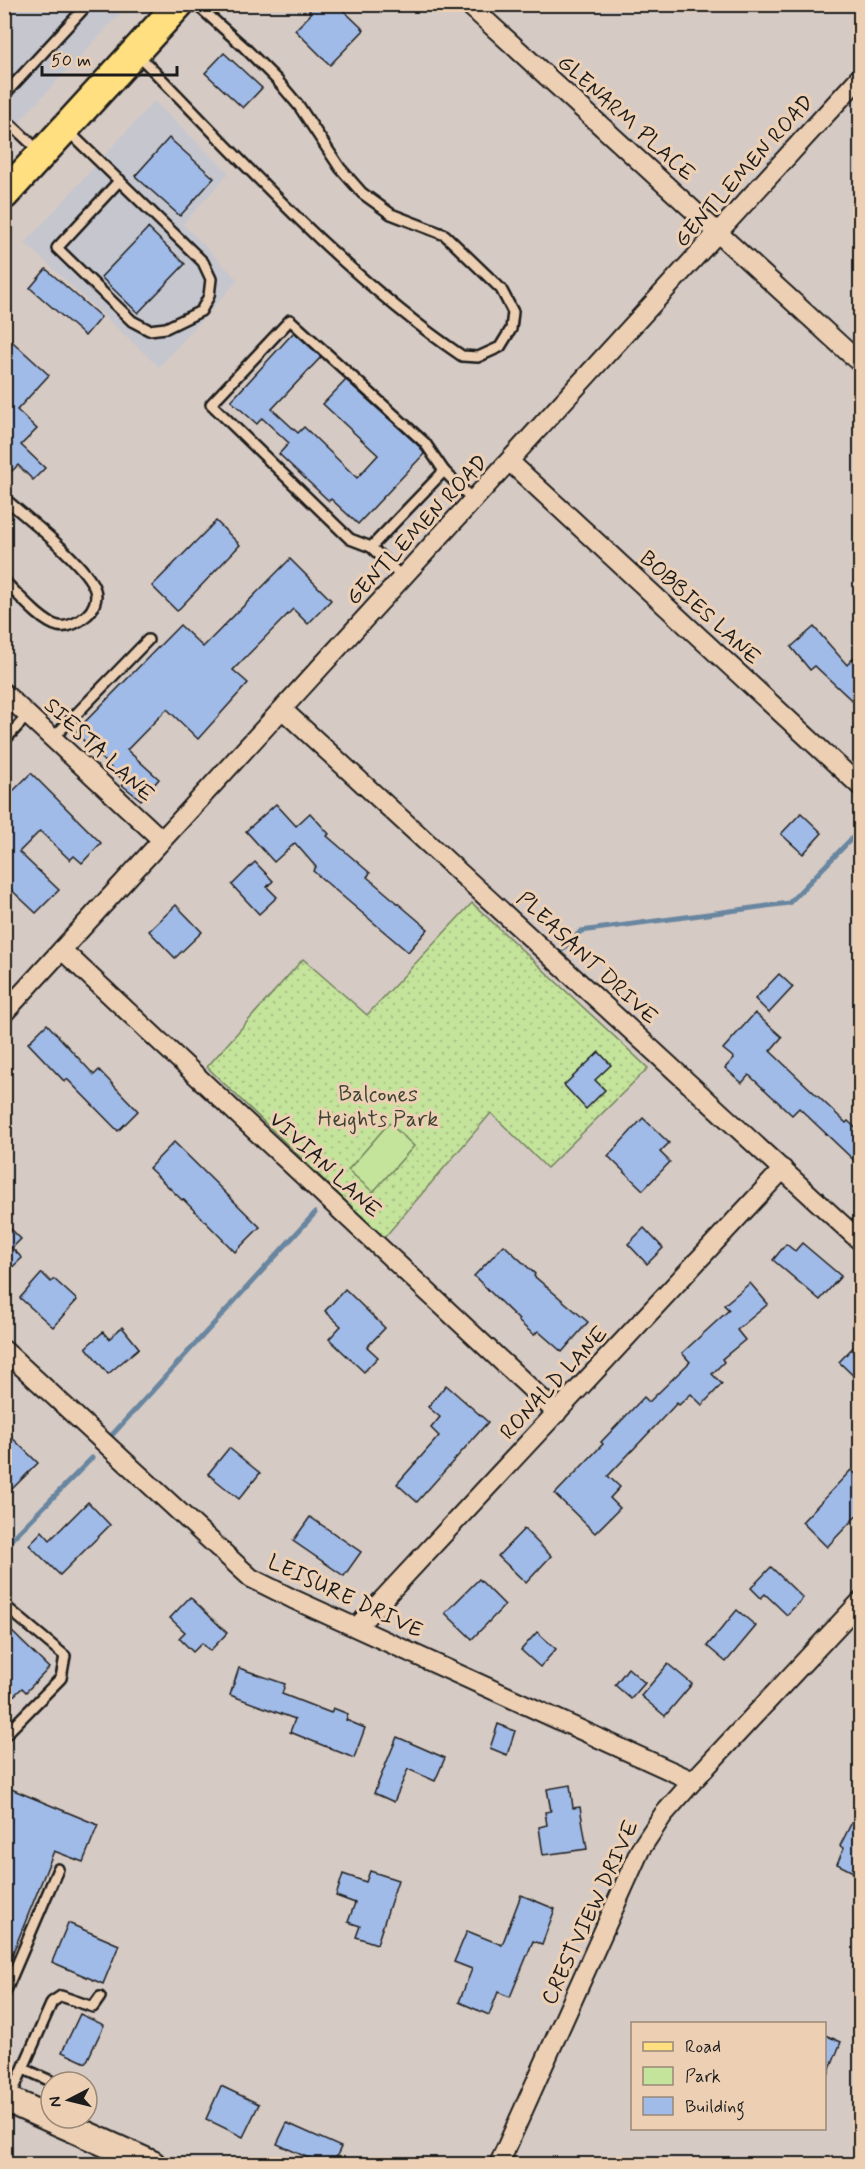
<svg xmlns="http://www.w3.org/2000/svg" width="865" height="2169" viewBox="0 0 865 2169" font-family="Mynerve,sans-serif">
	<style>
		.built { fill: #c6c6cf }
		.green { fill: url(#green-dots); stroke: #70805c; stroke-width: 1.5 }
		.pitch { fill: #c4e39b; stroke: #70805c; stroke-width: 1.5 }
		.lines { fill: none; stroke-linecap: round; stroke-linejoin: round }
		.stream { stroke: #6986a0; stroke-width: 5 }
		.building { fill: #a1bbe8; stroke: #1c1c1c; stroke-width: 1.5 }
		.lane-casing { stroke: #1c1c1c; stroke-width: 14 }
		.street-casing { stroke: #1c1c1c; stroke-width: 22 }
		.secondary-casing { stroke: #1c1c1c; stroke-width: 30 }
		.primary-casing { stroke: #1c1c1c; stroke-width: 33 }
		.lane { stroke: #edd0b4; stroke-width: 9 }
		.street { stroke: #edd0b4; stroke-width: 18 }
		.secondary { stroke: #edd0b4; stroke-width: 26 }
		.primary { stroke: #ffdf80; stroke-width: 28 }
		.labels { text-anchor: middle; stroke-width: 6; stroke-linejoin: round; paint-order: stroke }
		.street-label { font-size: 22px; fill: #1c1c1c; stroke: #edd0b4 }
		.park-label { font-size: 22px; fill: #3e4435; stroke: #edd0b4 }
	</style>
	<defs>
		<pattern id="green-dots" width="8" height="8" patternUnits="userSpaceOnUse" patternTransform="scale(1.5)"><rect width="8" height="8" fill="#c4e39b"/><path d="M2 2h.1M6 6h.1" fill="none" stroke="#a8c285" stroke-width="1.8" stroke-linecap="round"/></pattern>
	</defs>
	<rect width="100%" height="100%" fill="#d6cac4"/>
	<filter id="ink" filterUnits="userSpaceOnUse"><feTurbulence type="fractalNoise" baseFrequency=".0167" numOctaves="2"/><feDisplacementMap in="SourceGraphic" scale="12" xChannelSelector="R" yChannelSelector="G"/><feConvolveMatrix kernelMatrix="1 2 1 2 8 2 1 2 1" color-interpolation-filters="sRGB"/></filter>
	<g filter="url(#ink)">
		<g class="built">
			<polygon points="5,5 128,5 5,137"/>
			<polygon points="154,101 229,173 183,224 238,280 159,367 25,243"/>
		</g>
		<polygon class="green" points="472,903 648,1068 547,1168 491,1113 384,1238 207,1067 303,959 367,1015"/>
		<polygon class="pitch" points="389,1123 414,1146 373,1192 348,1170"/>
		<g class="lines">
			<g class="stream">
				<polyline points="561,951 581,931 789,903 860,830"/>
				<polyline points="112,1435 315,1213"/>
				<polyline points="4,1547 92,1458"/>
			</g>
		</g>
		<g class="building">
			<polygon points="309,4 351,4 344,11 364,30 330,65 295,30 310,15"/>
			<polygon points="224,53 262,88 243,108 205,73"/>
			<polygon points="169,138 214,178 180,216 135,176"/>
			<polygon points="148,228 185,264 138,313 101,277"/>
			<polygon points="46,269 101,317 85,336 30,288"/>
			<polygon points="294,332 321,357 272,409 298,433 304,427 357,478 378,455 323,404 346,380 420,447 424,454 358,524 331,499 329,501 279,454 289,443 262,418 257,424 231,401"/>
			<polygon points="4,334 49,375 17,410 37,429 21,445 45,468 33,480 18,465 4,479"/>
			<polygon points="216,521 240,545 177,611 152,586"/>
			<polygon points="290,559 331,600 308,624 293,609 233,670 248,683 198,739 167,709 127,750 159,779 141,800 122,785 125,782 75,732 180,625 203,647"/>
			<polygon points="814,627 847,665 861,650 861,709 815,666 810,670 791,647"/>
			<polygon points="31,773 101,843 82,863 74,856 70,860 40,831 19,852 59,890 36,913 4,883 4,800"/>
			<polygon points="276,804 296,826 310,813 329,834 327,836 370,873 367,877 428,929 408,952 313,871 316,867 295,843 274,862 246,831"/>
			<polygon points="801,813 822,833 803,854 781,834"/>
			<polygon points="255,862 273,881 267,887 277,897 259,914 232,885"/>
			<polygon points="176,905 202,932 175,958 149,931"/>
			<polygon points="779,974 793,987 769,1013 755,999"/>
			<polygon points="755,1013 782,1037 770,1051 846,1123 848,1121 861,1133 861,1167 799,1108 792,1115 749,1075 742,1083 725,1068 734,1058 723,1049"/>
			<polygon points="47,1024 94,1075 99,1070 138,1111 118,1131 67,1079 65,1082 28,1043"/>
			<polygon points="599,1052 611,1065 595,1080 605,1090 586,1109 564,1085"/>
			<polygon points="643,1118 669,1143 660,1152 670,1162 643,1190 608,1156"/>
			<polygon points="174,1142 260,1227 235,1252 183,1199 182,1200 149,1168"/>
			<polygon points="4,1222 21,1239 12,1248 22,1258 4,1275"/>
			<polygon points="644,1228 663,1248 647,1264 628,1244"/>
			<polygon points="802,1243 841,1276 820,1300 773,1260 786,1244 795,1251"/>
			<polygon points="504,1245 535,1274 534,1276 588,1322 562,1352 538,1331 534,1335 518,1321 519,1320 474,1276"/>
			<polygon points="42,1273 51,1282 54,1279 77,1300 53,1327 20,1298"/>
			<polygon points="750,1283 768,1304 737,1330 745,1340 722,1359 724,1362 712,1374 722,1384 702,1405 691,1394 679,1405 677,1403 608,1476 620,1487 610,1498 620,1508 595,1533 555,1494 603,1444 601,1442 644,1397 649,1402 690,1362 682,1353 729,1310 724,1305"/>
			<polygon points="345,1289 385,1328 367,1347 378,1357 364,1372 329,1339 341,1326 325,1311"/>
			<polygon points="122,1327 139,1348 108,1374 86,1347 103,1332 109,1339"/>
			<polygon points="861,1339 861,1383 839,1362"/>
			<polygon points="446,1385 488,1422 417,1502 397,1484 439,1436 431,1428 440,1417 428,1407"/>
			<polygon points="4,1430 38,1463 4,1497"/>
			<polygon points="229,1448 260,1473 239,1499 208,1474"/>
			<polygon points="851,1470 861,1479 861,1511 827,1547 802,1522"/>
			<polygon points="88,1502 110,1525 60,1575 29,1545 42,1531 50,1540"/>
			<polygon points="310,1517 361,1552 344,1576 293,1541"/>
			<polygon points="524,1529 551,1556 526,1583 498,1556"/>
			<polygon points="771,1567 803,1598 787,1615 765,1594 761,1598 751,1588"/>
			<polygon points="479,1579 505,1605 472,1639 445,1613"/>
			<polygon points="190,1597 227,1633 210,1651 202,1643 193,1652 179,1638 185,1632 170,1618"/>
			<polygon points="737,1610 756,1626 726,1662 707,1646"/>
			<polygon points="4,1624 49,1668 26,1692 22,1688 4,1705"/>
			<polygon points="537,1632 556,1649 540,1667 521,1650"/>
			<polygon points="668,1664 692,1684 665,1716 641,1696"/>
			<polygon points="239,1668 285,1684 282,1694 331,1713 333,1708 348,1714 346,1720 365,1728 354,1758 290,1732 295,1719 230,1695"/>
			<polygon points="628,1668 645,1683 631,1699 615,1685"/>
			<polygon points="498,1724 515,1731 507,1755 490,1748"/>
			<polygon points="397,1737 445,1758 435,1781 408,1769 394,1802 374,1793"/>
			<polygon points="570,1785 573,1808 580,1807 587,1849 543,1855 539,1827 547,1825 545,1812 551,1811 547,1789"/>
			<polygon points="4,1786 98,1825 83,1862 54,1851 5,1972"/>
			<polygon points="861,1804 861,1876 837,1864 844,1848 840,1846"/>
			<polygon points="370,1871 398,1880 377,1944 356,1937 360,1926 348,1922 355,1903 336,1896 343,1874 366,1882"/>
			<polygon points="521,1895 555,1909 542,1944 533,1941 510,1997 498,1992 489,2015 459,2002 472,1969 454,1962 467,1931 502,1945"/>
			<polygon points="68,1923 119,1945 103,1984 52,1962"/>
			<polygon points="80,2014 104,2025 86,2063 62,2052"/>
			<polygon points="825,2035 841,2042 825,2082"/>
			<polygon points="221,2086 259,2104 243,2137 206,2119"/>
			<polygon points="287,2123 341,2147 333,2164 322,2164 277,2144"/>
		</g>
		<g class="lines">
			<defs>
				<g id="lane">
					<path d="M 138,55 C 241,159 340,273 462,356 L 478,357 L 500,347 L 511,329 L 513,312 L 501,289 L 445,235 L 391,214 L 362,193 L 340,168 L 299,106 L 277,80 L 244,47 L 196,4"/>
					<polyline points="4,95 88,4"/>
					<polyline points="4,118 39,151"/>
					<polyline points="68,131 203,262 211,279 209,296 201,311 166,328 149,330 132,321 57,248 120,180"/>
					<path d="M 4,498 C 26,517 88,566 95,590 C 98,599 93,610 87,615 C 79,622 69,628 58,626 C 42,623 17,593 4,581"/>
					<polyline points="371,547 350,539 211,404 290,320 425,443 444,471"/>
					<polyline points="403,578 371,547 444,471 474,501"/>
					<polyline points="53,738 148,640"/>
					<polyline points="4,741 28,715"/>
					<polyline points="4,1605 65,1656 61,1678 4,1736"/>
					<polyline points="4,1995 58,1869"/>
					<polyline points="24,2069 53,2082"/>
					<polyline points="10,2098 52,2002 61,1996 93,2007 100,1997"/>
				</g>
				<g id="street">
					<polyline points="468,4 860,363"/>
					<polyline points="510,462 860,786"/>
					<polyline points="4,693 162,840"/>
					<polyline points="283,710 860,1241"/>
					<polyline points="62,950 557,1413"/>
					<polyline points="4,1013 860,77"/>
					<polyline points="4,1350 251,1578 293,1599 693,1781"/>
					<polyline points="357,1627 783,1169"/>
					<polyline points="499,2164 640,1850 663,1815 693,1781 860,1602"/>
				</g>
				<polyline id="secondary" points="4,2098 152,2164"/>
				<polyline id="primary" points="4,195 179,4"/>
			</defs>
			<use href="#lane" class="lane-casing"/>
			<use href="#street" class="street-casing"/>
			<use href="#secondary" class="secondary-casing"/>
			<use href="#primary" class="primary-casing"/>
			<use href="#lane" class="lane"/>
			<use href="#street" class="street"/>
			<use href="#secondary" class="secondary"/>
			<use href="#primary" class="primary"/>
		</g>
	</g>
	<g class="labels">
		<g class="street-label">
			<text transform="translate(627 117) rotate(42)" y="8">GLENARM PLACE</text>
			<text transform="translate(743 170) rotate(-48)" y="8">GENTLEMEN ROAD</text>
			<text transform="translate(416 529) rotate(-47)" y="8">GENTLEMEN ROAD</text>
			<text transform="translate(701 607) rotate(43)" y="8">BOBBIES LANE</text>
			<text transform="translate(100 749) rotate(43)" y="8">SIESTA LANE</text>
			<text transform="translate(588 957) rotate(43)" y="8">PLEASANT DRIVE</text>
			<text transform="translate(326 1164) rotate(43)" y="8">VIVIAN LANE</text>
			<text transform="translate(553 1382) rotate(-47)" y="8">RONALD LANE</text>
			<text transform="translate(346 1595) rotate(25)" y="8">LEISURE DRIVE</text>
			<text transform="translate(589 1912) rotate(-65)" y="8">CRESTVIEW DRIVE</text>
		</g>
		<g class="park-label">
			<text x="378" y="1101">Balcones<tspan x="378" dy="25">Heights Park</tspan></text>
		</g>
	</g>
	<rect width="865" height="2169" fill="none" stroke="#edd0b4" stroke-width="24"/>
	<rect x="12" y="12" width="841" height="2145" fill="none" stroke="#1c1c1c" stroke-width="2" filter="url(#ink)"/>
	<rect x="631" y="2022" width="195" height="108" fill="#edd0b4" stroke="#998877" stroke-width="1.5"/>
	<rect x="643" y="2042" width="30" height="9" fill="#ffdf80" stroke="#998877" stroke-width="1.5"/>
	<text x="685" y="2052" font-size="18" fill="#1c1c1c">Road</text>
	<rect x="643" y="2067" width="30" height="18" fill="#c4e39b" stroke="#998877" stroke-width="1.5"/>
	<text x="685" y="2082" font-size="18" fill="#1c1c1c">Park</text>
	<rect x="643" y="2097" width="30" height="18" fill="#a1bbe8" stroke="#998877" stroke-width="1.5"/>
	<text x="685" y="2112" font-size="18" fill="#1c1c1c">Building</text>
	<g transform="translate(69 2100) rotate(263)"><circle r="28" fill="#edd0b4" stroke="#998877" stroke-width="1.5"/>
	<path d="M0-4.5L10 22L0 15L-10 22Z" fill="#1c1c1c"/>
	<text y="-9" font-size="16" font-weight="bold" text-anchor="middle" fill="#1c1c1c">N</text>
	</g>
	<path d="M42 66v9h135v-9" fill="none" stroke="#1c1c1c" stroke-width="3"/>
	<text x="51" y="66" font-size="18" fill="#1c1c1c" stroke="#edd0b4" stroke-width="4.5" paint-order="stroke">50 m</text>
</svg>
